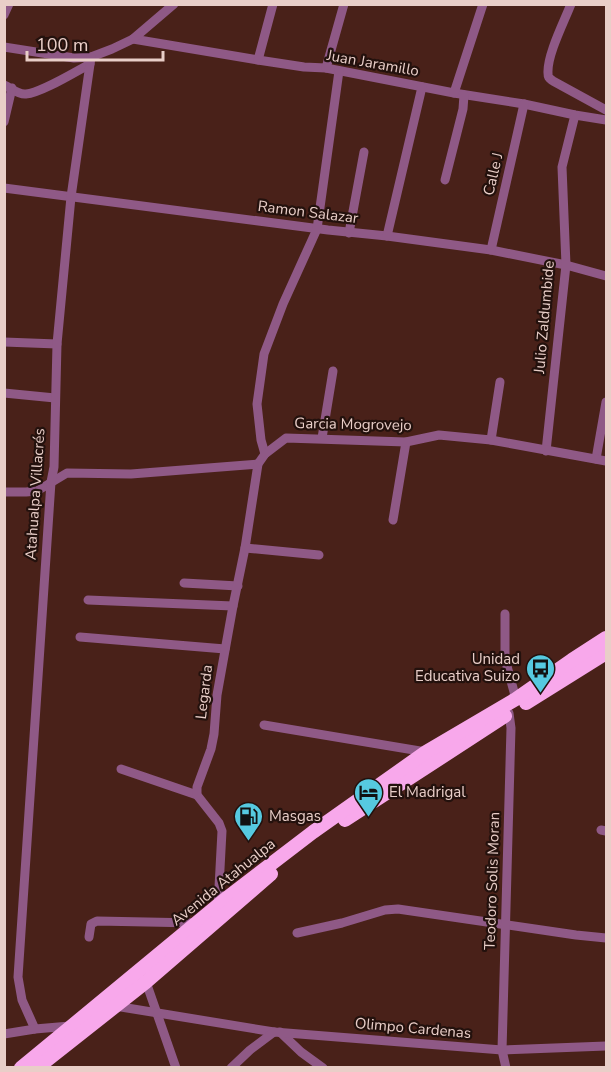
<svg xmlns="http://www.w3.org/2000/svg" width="611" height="1072" viewBox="0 0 611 1072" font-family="'Nunito Sans',sans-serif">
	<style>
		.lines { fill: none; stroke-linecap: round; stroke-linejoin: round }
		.minor { stroke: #8f5986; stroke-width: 9 }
		.highway { stroke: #f8a8eb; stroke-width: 14 }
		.labels { text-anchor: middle; stroke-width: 4.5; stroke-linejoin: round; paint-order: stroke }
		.street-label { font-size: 15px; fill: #e9cec8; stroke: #23110d }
		.poi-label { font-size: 15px; fill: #e9cec8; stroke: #23110d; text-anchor: start }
	</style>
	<rect width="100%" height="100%" fill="#492119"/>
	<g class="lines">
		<g class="minor">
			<path d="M 571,4 C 564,22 547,55 548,73 C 548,78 549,78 553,81 L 606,110"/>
			<polyline points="4,15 9,4"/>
			<polyline points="133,39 258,60 304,67 326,68 454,93 524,104 575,115 606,120"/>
			<polyline points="4,47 74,58 91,57 112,49 133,39 174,4"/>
			<polyline points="258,60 273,4"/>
			<polyline points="326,68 344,4"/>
			<path d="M 4,85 C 11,88 18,95 26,94 C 41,93 75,72 90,64"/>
			<polyline points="454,93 483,4"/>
			<polyline points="4,122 12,88"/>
			<polyline points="445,180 463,109 464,95"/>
			<polyline points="4,188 328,230 387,236 491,250 566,265 606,276"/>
			<polyline points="349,233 364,152"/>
			<polyline points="387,236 422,87"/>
			<polyline points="491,250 524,104"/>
			<polyline points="4,342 57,344"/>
			<polyline points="4,393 55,398"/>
			<polyline points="322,438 333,371"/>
			<polyline points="491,440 500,382"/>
			<polyline points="546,451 566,265 562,167 575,115"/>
			<polyline points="265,454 261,440 257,404 264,354 283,304 317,229 339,71"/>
			<polyline points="596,459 606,402"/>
			<polyline points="4,492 26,492 37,491 67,473 131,474 258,464"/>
			<polyline points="393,520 406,442"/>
			<polyline points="245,548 319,555"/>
			<polyline points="184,583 238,586"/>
			<polyline points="88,600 233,606"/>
			<polyline points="505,614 505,659 516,699"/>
			<polyline points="80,637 225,649"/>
			<polyline points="264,725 426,752"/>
			<polyline points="121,769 197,795"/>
			<polyline points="601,830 606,831"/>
			<polyline points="219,908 218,906 222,831 219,823 197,795 197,787 211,749 214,734 217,695 233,606 245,548 258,464 265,454 286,438 406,442 439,435 491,440 606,461"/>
			<polyline points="297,933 342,923 385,910 398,909 576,935 606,938"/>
			<polyline points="89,937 91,924 97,921 197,923"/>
			<polyline points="146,982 176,1068"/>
			<polyline points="115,1006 274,1032"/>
			<polyline points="35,1029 22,1000 18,977 51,482 54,467 57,344 71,197 91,57"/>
			<polyline points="280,1032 301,1052 323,1068"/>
			<polyline points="4,1034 35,1029 70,1026"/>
			<polyline points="231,1068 250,1050 274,1032 502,1050 606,1046"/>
			<polyline points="506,1068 502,1050 511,728 509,713"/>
		</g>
		<g class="highway">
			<polyline points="526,703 606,653"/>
			<polyline points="345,820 505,716"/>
			<polyline points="21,1068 228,897 313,832 426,752 516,699 572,660 606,638"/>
			<polyline points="37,1068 146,982 271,874"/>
		</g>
	</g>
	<defs>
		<symbol id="bus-pin" viewBox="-11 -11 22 30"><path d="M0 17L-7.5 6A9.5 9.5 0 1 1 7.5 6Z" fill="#56c9e0" stroke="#23110d"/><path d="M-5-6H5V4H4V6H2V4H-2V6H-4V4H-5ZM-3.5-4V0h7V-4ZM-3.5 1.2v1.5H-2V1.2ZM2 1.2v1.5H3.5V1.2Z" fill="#111"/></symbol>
		<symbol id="hotel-pin" viewBox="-11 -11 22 30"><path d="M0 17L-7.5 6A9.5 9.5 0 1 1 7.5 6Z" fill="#56c9e0" stroke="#23110d"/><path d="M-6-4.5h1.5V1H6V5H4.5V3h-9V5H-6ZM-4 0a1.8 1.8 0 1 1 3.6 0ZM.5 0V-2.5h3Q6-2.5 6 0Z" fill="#111"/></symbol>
		<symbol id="fuel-pin" viewBox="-11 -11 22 30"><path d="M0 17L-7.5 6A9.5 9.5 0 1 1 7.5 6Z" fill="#56c9e0" stroke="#23110d"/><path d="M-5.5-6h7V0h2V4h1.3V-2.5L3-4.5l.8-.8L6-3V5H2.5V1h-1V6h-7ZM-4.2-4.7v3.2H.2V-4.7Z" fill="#111"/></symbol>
	</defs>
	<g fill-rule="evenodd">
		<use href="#bus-pin" x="524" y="652" width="33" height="45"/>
		<use href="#hotel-pin" x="352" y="776" width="33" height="45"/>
		<use href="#fuel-pin" x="232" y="800" width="33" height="45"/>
	</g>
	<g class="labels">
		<g class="street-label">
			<text transform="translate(373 63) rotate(10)" y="5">Juan Jaramillo</text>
			<text transform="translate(493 174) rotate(-77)" y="5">Calle J</text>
			<text transform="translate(308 212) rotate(7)" y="5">Ramon Salazar</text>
			<text transform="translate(544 317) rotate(-85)" y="5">Julio Zaldumbide</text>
			<text transform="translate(353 424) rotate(1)" y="5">Garcia Mogrovejo</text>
			<text transform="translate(35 494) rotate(-86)" y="5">Atahualpa Villacrés</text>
			<text transform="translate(204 692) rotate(-83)" y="5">Legarda</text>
			<text transform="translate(492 881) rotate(-88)" y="5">Teodoro Solis Moran</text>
			<text transform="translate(223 882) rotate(-39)" y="5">Avenida Atahualpa</text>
			<text transform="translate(413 1028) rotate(5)" y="5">Olimpo Cardenas</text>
		</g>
		<g class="poi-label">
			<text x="520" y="664" text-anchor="end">Unidad<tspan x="520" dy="17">Educativa Suizo</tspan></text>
			<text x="389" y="797">El Madrigal</text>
			<text x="269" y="821">Masgas</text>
		</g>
	</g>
	<rect width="611" height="1072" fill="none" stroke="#e9cec8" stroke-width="12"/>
	<path d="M27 51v9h136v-9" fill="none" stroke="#e9cec8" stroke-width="3"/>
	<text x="36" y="51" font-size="18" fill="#e9cec8" stroke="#23110d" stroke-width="4.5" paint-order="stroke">100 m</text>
</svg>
